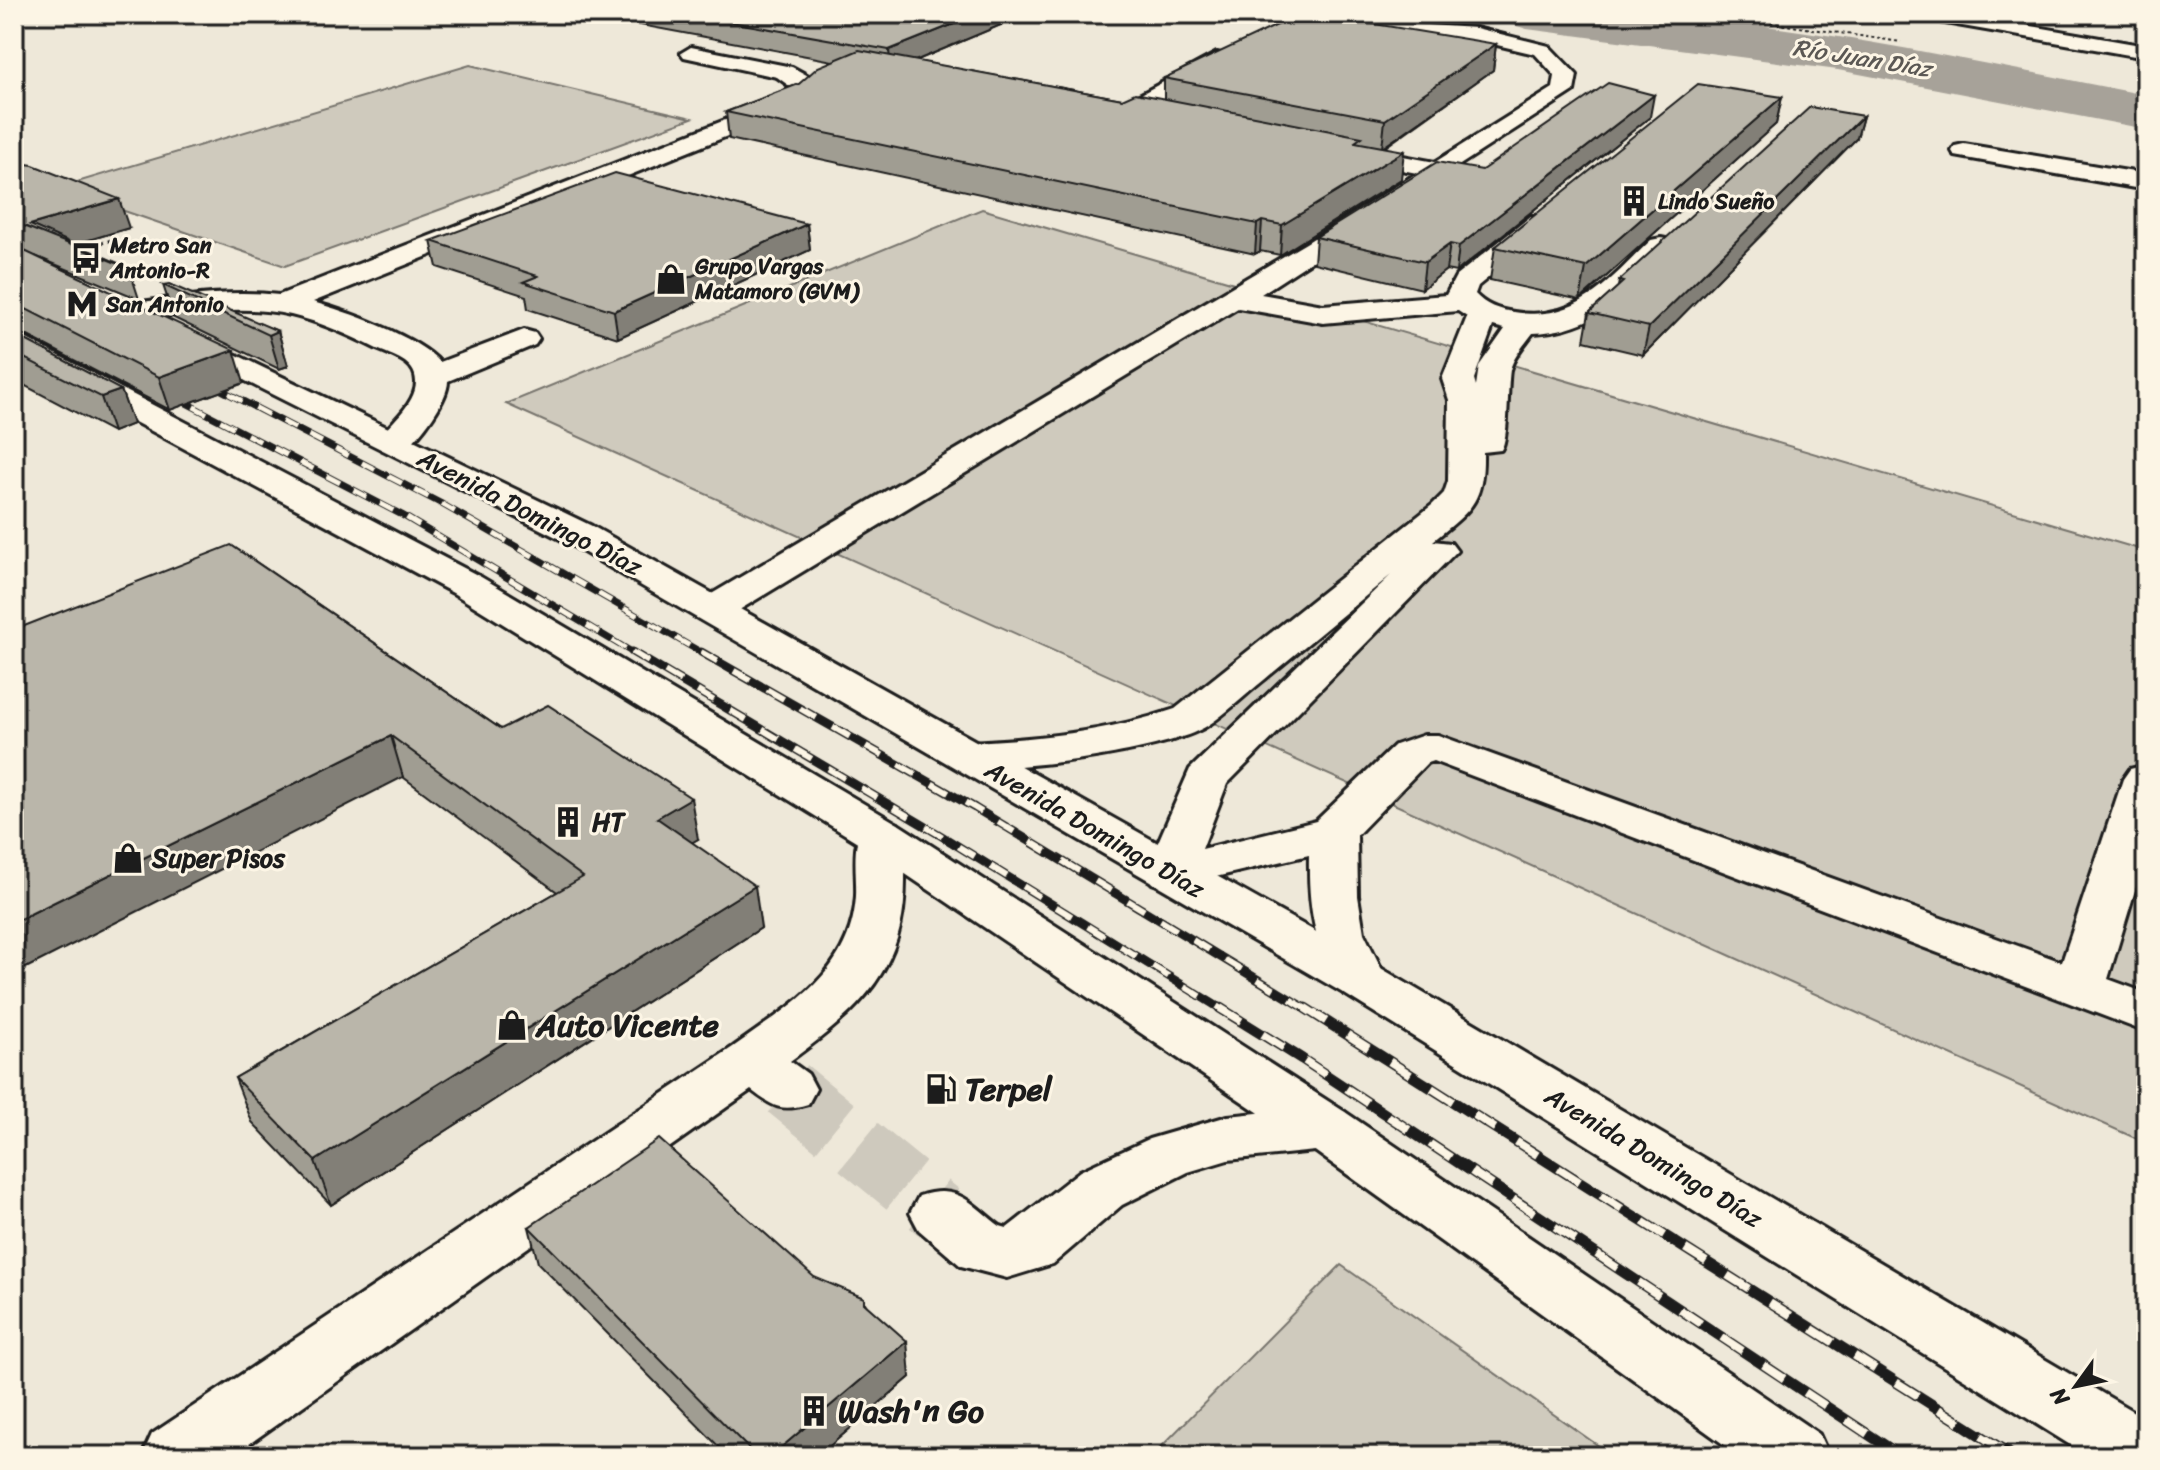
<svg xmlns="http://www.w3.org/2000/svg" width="2160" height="1470" viewBox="0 0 2160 1470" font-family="Sriracha,sans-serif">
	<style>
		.green { fill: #cfcabd; stroke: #76736c; stroke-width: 2 }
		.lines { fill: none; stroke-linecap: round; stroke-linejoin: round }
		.river { fill: #a7a299; fill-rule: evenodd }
		.minor-tunnel { stroke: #cec9bd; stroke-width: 61; stroke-dasharray: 61 30; stroke-linecap: butt }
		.minor-casing { stroke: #1c1c1c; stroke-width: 6 }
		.major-casing { stroke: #1c1c1c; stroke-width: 6 }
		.path-far1 { stroke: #1c1c1c; stroke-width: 2; stroke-dasharray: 3 3; stroke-linecap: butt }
		.path { stroke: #1c1c1c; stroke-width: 3; stroke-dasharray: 4 4; stroke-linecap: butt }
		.minor { fill: #fcf5e5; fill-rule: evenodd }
		.major { fill: #fcf5e5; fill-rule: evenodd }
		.rail-far2-casing { stroke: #1c1c1c; stroke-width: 7 }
		.rail-far1-casing { stroke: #1c1c1c; stroke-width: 9 }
		.rail-casing { stroke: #1c1c1c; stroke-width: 11 }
		.rail-far2 { stroke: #fcf5e5; stroke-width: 5; stroke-dasharray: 15; stroke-linecap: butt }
		.rail-far1 { stroke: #fcf5e5; stroke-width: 6; stroke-dasharray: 19; stroke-linecap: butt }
		.rail { stroke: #fcf5e5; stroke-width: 8; stroke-dasharray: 25; stroke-linecap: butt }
		.wall { fill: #a09d92; stroke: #1c1c1c; stroke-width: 2 }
		.shaded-wall { fill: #827f77; stroke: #1c1c1c; stroke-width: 2 }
		.building { fill: #bab6aa; stroke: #1c1c1c; stroke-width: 2 }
		.labels { text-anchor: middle; stroke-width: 6; stroke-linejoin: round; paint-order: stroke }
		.far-poi-label { font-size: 22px; font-weight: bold; fill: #1c1c1c; stroke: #fcf5e5; text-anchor: start }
		.far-water-label { font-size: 24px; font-style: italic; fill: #5b5854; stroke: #fcf5e5 }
		.street-label { font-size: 26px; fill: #1c1c1c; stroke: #fcf5e5 }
		.poi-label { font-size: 26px; font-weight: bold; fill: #1c1c1c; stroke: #fcf5e5; text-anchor: start }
		.near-poi-label { font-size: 32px; font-weight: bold; fill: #1c1c1c; stroke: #fcf5e5; text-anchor: start }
	</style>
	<rect width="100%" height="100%" fill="#eee8d9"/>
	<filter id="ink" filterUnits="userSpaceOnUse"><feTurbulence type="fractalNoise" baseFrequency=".0125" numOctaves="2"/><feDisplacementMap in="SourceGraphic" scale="16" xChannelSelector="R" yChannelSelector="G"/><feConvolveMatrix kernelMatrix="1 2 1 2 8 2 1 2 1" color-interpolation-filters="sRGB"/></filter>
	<g filter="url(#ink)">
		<g class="green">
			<polygon points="470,65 692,118 285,266 57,188"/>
			<polygon points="982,209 2146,551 2146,1143 506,404"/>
			<polygon points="1341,1265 1613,1456 1152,1456"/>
		</g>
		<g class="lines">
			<path class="river" d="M 1503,14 C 1555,14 1609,10 1661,14 C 1820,28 1988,64 2146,95 L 2146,129 L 1838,70 L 1527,29 L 1510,24 Z"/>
			<polyline class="minor-tunnel" points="788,1089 940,1213"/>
			<defs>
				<g id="minor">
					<polygon points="1918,14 1962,14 2146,46 2146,58 1928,20"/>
					<path d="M 1346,20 L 1476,28 L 1549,46 L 1577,75 L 1574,91 L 1261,294 L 1323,305 L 1446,295 L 1456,276 L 1531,216 L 1549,216 L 1553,222 L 1549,228 L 1478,286 L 1475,294 C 1485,305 1498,310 1514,312 C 1578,323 1609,280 1651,240 L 1661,238 L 1671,240 L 1675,246 C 1667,256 1657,265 1648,274 C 1614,308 1583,331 1533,333 C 1525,344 1513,357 1510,370 C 1507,389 1509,439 1501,450 L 1483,452 C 1484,503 1471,510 1433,541 L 1451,543 L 1457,551 L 1227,784 L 1202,849 L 1316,821 L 1395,745 L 1424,735 L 1438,735 L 2062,962 L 2123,779 L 2130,769 L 2146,765 L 2146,854 L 2108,979 L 2146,993 L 2146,1032 L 1433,761 L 1427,763 L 1357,835 L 1358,896 L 1364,933 L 1387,980 L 1379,993 L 1361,998 L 1343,993 C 1314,945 1308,910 1309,855 L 1169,888 L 1152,883 L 1145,872 L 1190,769 L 1391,575 C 1349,610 1306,645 1264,680 C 1245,695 1227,713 1207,726 C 1166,752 997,776 950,764 L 944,755 L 950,746 L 966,742 C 1037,739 1107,732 1175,709 L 1432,505 L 1444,493 L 1448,481 L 1449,400 L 1442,379 L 1467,317 L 1458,311 L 1323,323 L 1238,308 L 726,618 L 712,622 L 698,618 L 692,610 L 698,602 L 1306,243 L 1417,173 L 1335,157 L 1332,152 L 1335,147 L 1344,145 L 1435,162 L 1553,88 L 1555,76 L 1535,54 L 1476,40 L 1339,30 L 1336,26 ZM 1493,326 L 1505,329 L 1479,366 L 1476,386 L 1474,379 Z"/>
					<path d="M 691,47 L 792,67 L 814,79 L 817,92 L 800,107 L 313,302 C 346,311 418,337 440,362 L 524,330 L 535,333 L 539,339 L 535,345 L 448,381 C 448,400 421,436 406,448 C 399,454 390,451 381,449 L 376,442 C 388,424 416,405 416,382 C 416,361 392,356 377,349 C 349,335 321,322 291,315 C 239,303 184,314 132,321 L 122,318 L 117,312 L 122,306 L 132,303 C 181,297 230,289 279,295 L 784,97 L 795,90 L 777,77 L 684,57 L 681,53 Z"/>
					<path d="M 1217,53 L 1224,55 L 1228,59 L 1224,63 L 1152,106 L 1187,114 L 1191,119 L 1187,124 C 1167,129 1139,121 1127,105 L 1130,100 Z"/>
					<polygon points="1964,144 2146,174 2146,190 1955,156 1952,151 1955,146"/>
					<path d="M 881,820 L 898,824 C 908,840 905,859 905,878 C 906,970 859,1010 790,1061 L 808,1074 L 816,1089 L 808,1104 C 781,1112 773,1107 751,1090 L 232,1456 L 142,1456 L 152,1434 L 733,1047 C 789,1006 851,974 856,896 C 857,873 851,844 864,824 Z"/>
					<path d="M 1325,1106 L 1345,1112 L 1354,1128 L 1345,1144 L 1325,1150 L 1228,1160 L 1188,1172 L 1122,1205 L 1053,1264 L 1007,1278 L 961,1266 L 919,1230 L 910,1213 L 919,1196 C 958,1183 970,1203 1000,1226 L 1007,1228 L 1080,1171 L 1149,1139 L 1228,1116 Z"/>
				</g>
				<g id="major">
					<polygon points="185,330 592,526 1379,967 2146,1419 2146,1456 2088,1456 1343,993 566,542 174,345 170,339 174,333"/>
					<polygon points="14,336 25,338 481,577 898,824 1345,1112 1819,1434 1829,1456 1740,1456 1305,1144 864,846 453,593 14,357"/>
				</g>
			</defs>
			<use href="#minor" class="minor-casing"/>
			<use href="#major" class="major-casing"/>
			<polyline class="path-far1" points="1711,14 1901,42"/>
			<polyline class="path" points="77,250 115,239"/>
			<use href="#minor" class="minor"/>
			<use href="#major" class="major"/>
			<defs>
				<g id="rail-far2">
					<polyline points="202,380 440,503 704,654"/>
					<polyline points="167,393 402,515 635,654"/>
				</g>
				<g id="rail-far1">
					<polyline points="632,652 940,835 1223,1010"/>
					<polyline points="701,652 975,808 1308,1010"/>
				</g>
				<g id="rail">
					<polyline points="1220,1008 1302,1059 1901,1456"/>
					<polyline points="1305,1008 2013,1456"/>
				</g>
			</defs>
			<use href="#rail-far2" class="rail-far2-casing"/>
			<use href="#rail-far1" class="rail-far1-casing"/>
			<use href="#rail" class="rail-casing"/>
			<use href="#rail-far2" class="rail-far2"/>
			<use href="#rail-far1" class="rail-far1"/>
			<use href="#rail" class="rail"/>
		</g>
		<g class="wall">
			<polygon points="618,14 1027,14 915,61 1122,99 1164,99 1164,78 1496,44 1493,70 1384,148 1401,179 1280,255 1260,251 1255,254 729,139 726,112 799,84 833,61 619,21"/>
			<polygon points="1782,97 1776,124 1580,300 1490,280 1495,247"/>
			<polygon points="1863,116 1857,138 1643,355 1584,341 1589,313 1618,287 1619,281"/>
			<polygon points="1650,117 1456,272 1446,270 1422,289 1314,263 1316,237 1482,170"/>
			<polygon points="14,165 129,228 75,244 129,268 139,299 35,256 244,383 170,410 26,335 14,334"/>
			<polygon points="807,224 810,250 618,338 528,309 526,296 437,267 431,241"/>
			<polygon points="163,285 278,331 288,366 279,369 174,318"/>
			<polygon points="14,353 121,390 133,424 113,432 14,380"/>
			<polygon points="231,545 501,729 698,839 692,842 761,928 331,1205 252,1122 235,1078 557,892 403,777"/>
			<polygon points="529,1227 865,1303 910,1377 818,1456 728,1456 538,1263"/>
		</g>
		<g class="shaded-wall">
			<polygon points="979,14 1027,14 891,71 889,50"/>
			<polygon points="1496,44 1493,70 1382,148 1385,120"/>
			<polygon points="1654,95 1650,117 1456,272 1459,246"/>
			<polygon points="1782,97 1776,124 1580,300 1586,267"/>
			<polygon points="1863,116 1857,138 1643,355 1649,327"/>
			<polygon points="1404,151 1401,179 1280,255 1282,225"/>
			<polygon points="119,199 129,228 72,245 30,225"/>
			<polygon points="1262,221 1260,251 1255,254 1257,224"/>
			<polygon points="807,224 810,250 618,338 614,311"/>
			<polygon points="1450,244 1446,270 1422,289 1425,262"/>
			<polygon points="278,331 288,366 279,369 269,335"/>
			<polygon points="234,350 244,383 170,410 159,377"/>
			<polygon points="121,390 133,424 113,432 101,397"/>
			<polygon points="391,736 403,777 14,974 14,922"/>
			<polygon points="691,798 698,839 664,859 657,818"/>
			<polygon points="755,886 761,928 331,1205 315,1161"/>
			<polygon points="907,1341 910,1377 818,1456 771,1456"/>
		</g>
		<g class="building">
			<polygon points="686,14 979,14 889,50"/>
			<polygon points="1301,14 1314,14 1496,44 1385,120 1164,78"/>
			<polygon points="859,50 1122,99 1135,93 1362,137 1355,142 1404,151 1282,225 1262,221 1257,224 726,112 799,84 818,67"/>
			<polygon points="1608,83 1654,95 1459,246 1450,244 1425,262 1316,237 1437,162 1482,170"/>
			<polygon points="1698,84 1782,97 1586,267 1495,247"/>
			<polygon points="1810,107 1863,116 1649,327 1589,313 1623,282 1619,281"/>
			<polygon points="19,163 33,165 119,199 30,225 129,268 14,222 14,165"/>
			<polygon points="615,173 807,224 614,311 523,282 538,276 431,241"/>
			<polygon points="14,246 234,350 159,377 14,303"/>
			<polygon points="169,284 278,331 269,335 163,285"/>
			<polygon points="14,334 121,390 101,397 14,353"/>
			<polygon points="231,545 501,729 548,705 691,798 657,818 755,886 315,1161 235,1078 583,877 391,736 14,922 14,630"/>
			<polygon points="659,1139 814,1277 864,1298 864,1303 907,1341 771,1456 756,1456 529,1227"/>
		</g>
	</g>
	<defs>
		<symbol id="building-bare" viewBox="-9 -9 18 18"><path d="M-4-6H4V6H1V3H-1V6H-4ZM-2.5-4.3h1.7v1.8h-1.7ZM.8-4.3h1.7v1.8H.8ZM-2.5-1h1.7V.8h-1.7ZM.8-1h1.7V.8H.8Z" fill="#1c1c1c" stroke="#fcf5e5" stroke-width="2.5" paint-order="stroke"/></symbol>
		<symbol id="bus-bare" viewBox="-9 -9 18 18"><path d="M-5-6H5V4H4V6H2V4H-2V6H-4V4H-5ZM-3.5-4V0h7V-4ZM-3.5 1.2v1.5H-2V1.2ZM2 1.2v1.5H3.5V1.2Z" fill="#1c1c1c" stroke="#fcf5e5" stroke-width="2.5" paint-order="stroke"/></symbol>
		<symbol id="shop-bare" viewBox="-9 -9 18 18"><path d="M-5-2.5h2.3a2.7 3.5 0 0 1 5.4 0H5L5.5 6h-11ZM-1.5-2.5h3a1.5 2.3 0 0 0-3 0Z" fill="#1c1c1c" stroke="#fcf5e5" stroke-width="2.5" paint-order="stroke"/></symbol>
		<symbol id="metro-bare" viewBox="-9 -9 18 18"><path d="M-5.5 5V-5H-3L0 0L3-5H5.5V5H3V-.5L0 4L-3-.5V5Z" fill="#1c1c1c" stroke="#fcf5e5" stroke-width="2.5" paint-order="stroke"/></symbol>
		<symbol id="fuel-bare" viewBox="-9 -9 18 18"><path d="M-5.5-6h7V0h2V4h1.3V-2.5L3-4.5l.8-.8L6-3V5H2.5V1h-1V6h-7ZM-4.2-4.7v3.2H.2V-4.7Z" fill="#1c1c1c" stroke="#fcf5e5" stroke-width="2.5" paint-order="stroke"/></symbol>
	</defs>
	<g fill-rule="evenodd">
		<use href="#building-bare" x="1612" y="179" width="44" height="44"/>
		<use href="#bus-bare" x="64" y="236" width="44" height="44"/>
		<use href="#shop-bare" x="649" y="257" width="44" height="44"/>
		<use href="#metro-bare" x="60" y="282" width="44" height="44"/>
		<use href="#building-bare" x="546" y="800" width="44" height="44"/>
		<use href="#shop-bare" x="106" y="836" width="44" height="44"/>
		<use href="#shop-bare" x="490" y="1003" width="44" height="44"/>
		<use href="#fuel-bare" x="919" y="1067" width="44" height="44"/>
		<use href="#building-bare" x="792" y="1389" width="44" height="44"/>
	</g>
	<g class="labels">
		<g class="far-poi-label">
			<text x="1658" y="209">Lindo Sueño</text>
			<text x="110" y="253">Metro San<tspan x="110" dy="25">Antonio-R</tspan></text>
			<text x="695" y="274">Grupo Vargas<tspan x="695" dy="25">Matamoro (GVM)</tspan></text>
			<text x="106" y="312">San Antonio</text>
		</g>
		<g class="far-water-label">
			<text transform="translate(1862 58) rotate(9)" y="8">Río Juan Díaz</text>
		</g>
		<g class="street-label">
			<text transform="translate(530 512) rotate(27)" y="9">Avenida Domingo Díaz</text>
			<text transform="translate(1095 829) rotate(30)" y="9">Avenida Domingo Díaz</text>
			<text transform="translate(1654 1157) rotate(31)" y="9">Avenida Domingo Díaz</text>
		</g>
		<g class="poi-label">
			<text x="592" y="831">HT</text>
			<text x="152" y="867">Super Pisos</text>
		</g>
		<g class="near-poi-label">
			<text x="536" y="1036">Auto Vicente</text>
			<text x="965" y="1100">Terpel</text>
			<text x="838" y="1422">Wash'n Go</text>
		</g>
	</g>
	<rect width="2160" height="1470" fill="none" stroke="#fcf5e5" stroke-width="48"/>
	<rect x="24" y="24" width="2112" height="1422" fill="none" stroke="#1c1c1c" stroke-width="3" filter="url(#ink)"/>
	<g transform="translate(2076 1386) rotate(237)" stroke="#fcf5e5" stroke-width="6" paint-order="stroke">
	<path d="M0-6L14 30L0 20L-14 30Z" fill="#1c1c1c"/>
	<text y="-12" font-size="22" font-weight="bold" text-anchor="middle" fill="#1c1c1c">N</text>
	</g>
</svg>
